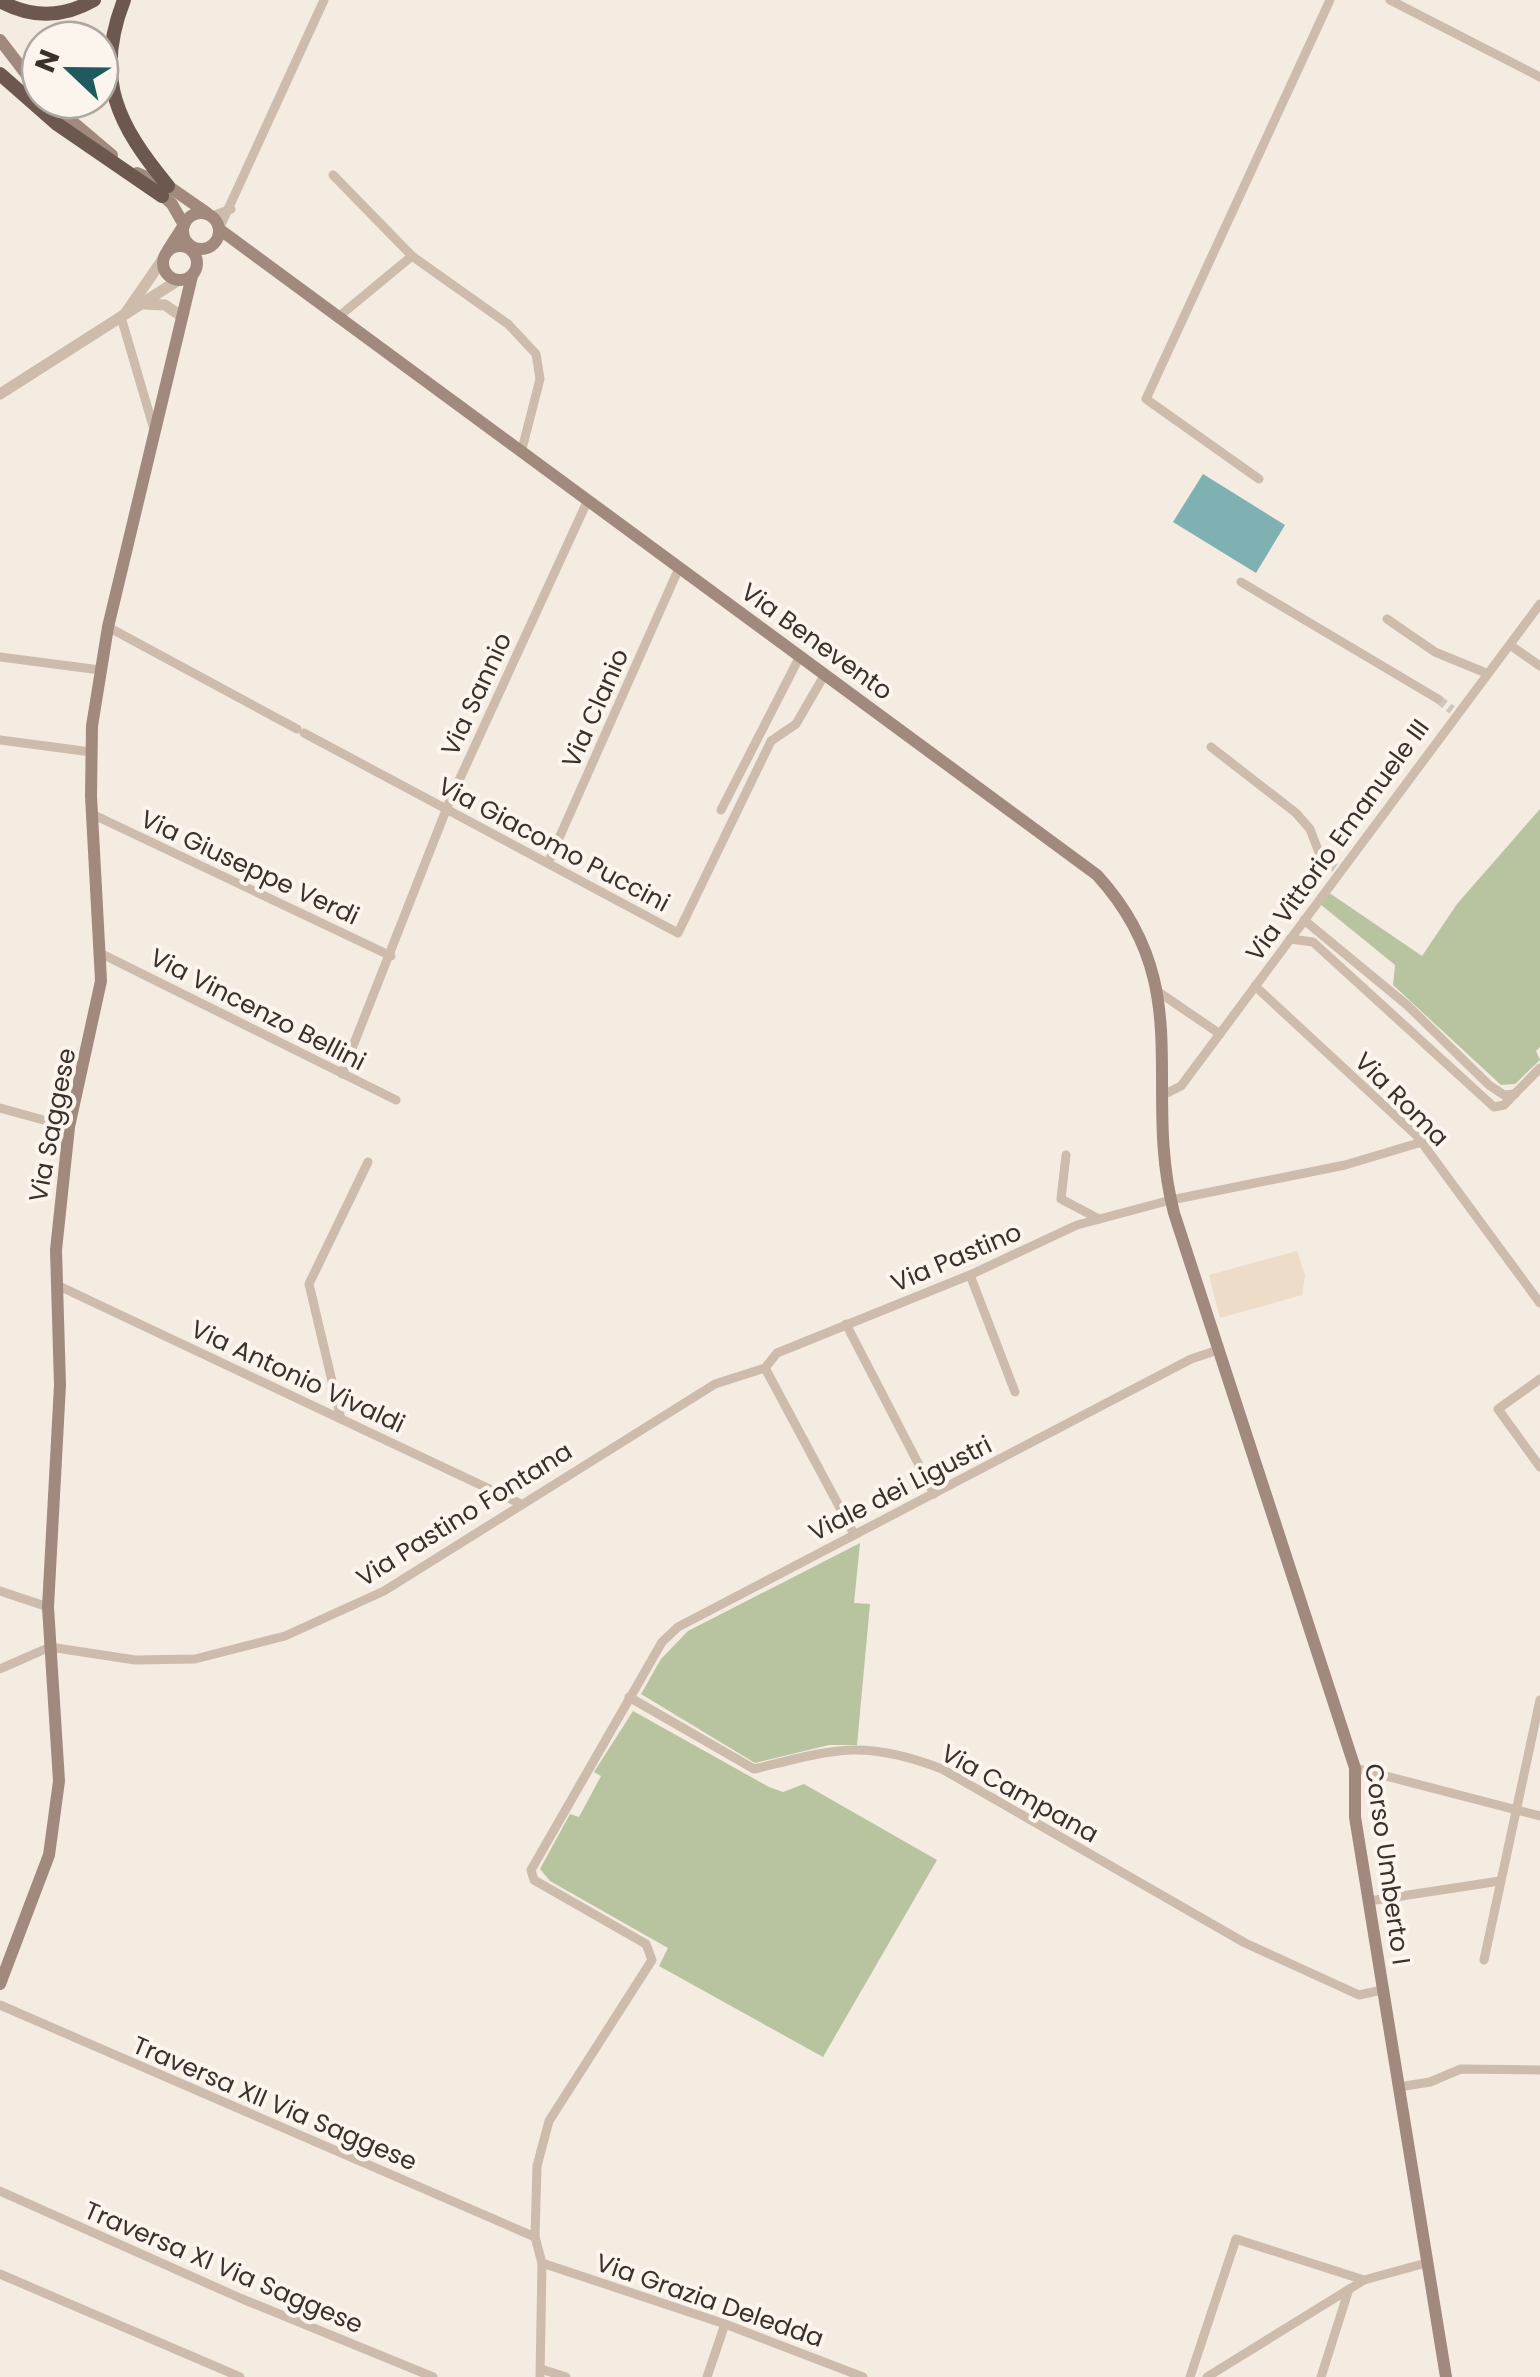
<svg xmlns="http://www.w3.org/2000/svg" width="1540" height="2377" viewBox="0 0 1540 2377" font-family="Poppins,sans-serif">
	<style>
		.green { fill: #b8c4a0 }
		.plaza { fill: #ecdcc8 }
		.water { fill: #7fb0b2 }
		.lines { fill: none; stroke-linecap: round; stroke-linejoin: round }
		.minor-tunnel { stroke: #cfc6bd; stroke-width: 9; stroke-dasharray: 9 4.5; stroke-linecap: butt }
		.minor { stroke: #cdbbac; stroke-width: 9 }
		.tertiary { stroke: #cdbbac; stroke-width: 11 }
		.secondary { stroke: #a18a7d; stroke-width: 12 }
		.trunk { stroke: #6c584f; stroke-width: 14 }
		.labels { text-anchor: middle; stroke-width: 8; stroke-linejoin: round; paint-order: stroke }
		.street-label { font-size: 25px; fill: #3b302b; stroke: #fbf5ee }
	</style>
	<rect width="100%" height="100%" fill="#f4ebe1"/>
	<g class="green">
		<polygon points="1540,809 1540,1047 1536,1051 1540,1060 1515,1084 1501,1085 1393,985 1395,965 1320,904 1328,892 1422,956 1457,904"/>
		<polygon points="860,1543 854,1603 870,1604 857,1745 829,1745 755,1763 641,1694 661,1659 688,1631"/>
		<polygon points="633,1711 769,1787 783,1792 804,1784 937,1860 823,2057 659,1966 668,1948 550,1881 540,1869 570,1814 579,1817 601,1776 594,1772"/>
	</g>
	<polygon class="plaza" points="1297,1251 1305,1275 1302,1295 1220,1318 1209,1275"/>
	<polygon class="water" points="1203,474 1285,525 1256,573 1173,522"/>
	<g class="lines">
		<g class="minor-tunnel">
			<polyline points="1438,699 1452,710"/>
			<polyline points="1321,858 1335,868"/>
		</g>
		<g class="minor">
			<polyline points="1390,0 1540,77"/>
			<polyline points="333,175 412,256 508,324 536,354 540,379 521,453"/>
			<polyline points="212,216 231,209"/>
			<polyline points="219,229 324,0"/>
			<polyline points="121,317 153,426"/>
			<polyline points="337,318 412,256"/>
			<polyline points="1259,479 1146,399 1330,0"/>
			<polyline points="1241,582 1438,699"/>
			<polyline points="1387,619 1435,652 1486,673"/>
			<polyline points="108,627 297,729"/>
			<polyline points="1510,645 1540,666"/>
			<polyline points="0,657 100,670"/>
			<polyline points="304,733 678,933 771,741 796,724 825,674"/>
			<polyline points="0,740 91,752"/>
			<polyline points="1211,747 1296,813 1310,829 1321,858"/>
			<polyline points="721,810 800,656"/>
			<polyline points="92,814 391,956"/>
			<polyline points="548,863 679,568"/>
			<polyline points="1304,920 1407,1005 1489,1085 1504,1095 1515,1094"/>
			<polyline points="1290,939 1313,942 1494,1107 1504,1105 1540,1068"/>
			<polyline points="102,954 396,1100"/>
			<polyline points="1255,986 1417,1136 1540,1303"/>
			<polyline points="1160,993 1220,1034"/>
			<polyline points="342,1074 450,800 587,502"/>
			<polyline points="1163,1095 1181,1086 1540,604"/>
			<polyline points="0,1108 69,1127"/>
			<polyline points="1066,1155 1061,1199 1099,1219"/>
			<polyline points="970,1275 1015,1392"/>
			<polyline points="59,1286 519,1503"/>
			<polyline points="846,1324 934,1494"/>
			<polyline points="765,1368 777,1353 970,1275 1077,1225 1171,1200 1345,1165 1422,1142"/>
			<polyline points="765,1368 854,1534"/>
			<polyline points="1540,1379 1498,1409 1540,1467"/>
			<polyline points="341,1419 309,1284 368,1162"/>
			<polyline points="0,1591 48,1607"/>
			<polyline points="0,1669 50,1647 135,1660 195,1659 285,1636 384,1591 715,1384 765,1368"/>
			<path d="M 629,1697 L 754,1769 C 833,1750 862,1738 942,1769 L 1245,1943 L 1359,1995 L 1382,1990"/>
			<polyline points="1355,1768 1540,1816"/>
			<polyline points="1369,1901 1500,1881"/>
			<polyline points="1484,1960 1540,1700"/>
			<polyline points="0,2005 535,2237"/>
			<polyline points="1399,2087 1430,2082 1461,2069 1540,2070"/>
			<polyline points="0,2191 240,2298 433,2377"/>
			<polyline points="542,2263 725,2324 863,2377"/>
			<polyline points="0,2274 240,2377"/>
			<polyline points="541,2369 566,2377"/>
			<polyline points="540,2377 542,2263 535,2237 537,2166 549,2121 652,1960 646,1944 534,1880 531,1870 662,1642 678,1627 1191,1359 1218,1350"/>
			<polyline points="707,2377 725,2324"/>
			<polyline points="1190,2377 1236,2239 1364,2280"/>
			<polyline points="1207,2377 1364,2280 1426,2263"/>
			<polyline points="1321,2377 1349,2289"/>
		</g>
		<g class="tertiary">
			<polyline points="144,304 165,305 181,316"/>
			<polyline points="125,314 163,259"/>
			<polyline points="0,394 177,281"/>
		</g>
		<g class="secondary">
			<polyline points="0,40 40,92"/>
			<polyline points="47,100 112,155"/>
			<polyline points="137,173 168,186 207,213"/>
			<polyline points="155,189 172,204 184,225 168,250"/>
			<circle cx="201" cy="231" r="18"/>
			<path d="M 219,229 L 1097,875 C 1199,987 1141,1086 1174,1213 L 1355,1768 L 1355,1817 L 1446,2377"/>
			<circle cx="180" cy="263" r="17"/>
			<polyline points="0,1984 49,1855 59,1781 48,1607 60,1385 56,1250 69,1127 101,981 91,796 92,726 108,627 192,276"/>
		</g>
		<g class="trunk">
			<path d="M 124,0 C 93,79 118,125 168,186"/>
			<path d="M 0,1 C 31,18 63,18 94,0"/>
			<polyline points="0,74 57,124 162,196"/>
		</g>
	</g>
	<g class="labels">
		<g class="street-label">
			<text transform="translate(817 641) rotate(36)" y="9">Via Benevento</text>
			<text transform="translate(476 694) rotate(-65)" y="9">Via Sannio</text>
			<text transform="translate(595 708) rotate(-66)" y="9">Via Clanio</text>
			<text transform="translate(1337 840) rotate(-54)" y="9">Via Vittorio Emanuele III</text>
			<text transform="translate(554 844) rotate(28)" y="9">Via Giacomo Puccini</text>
			<text transform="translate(250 867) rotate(25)" y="9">Via Giuseppe Verdi</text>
			<text transform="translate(258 1009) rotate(27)" y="9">Via Vincenzo Bellini</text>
			<text transform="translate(1402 1099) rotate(45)" y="9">Via Roma</text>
			<text transform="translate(52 1125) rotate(-79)" y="9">Via Saggese</text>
			<text transform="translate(956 1257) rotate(-23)" y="9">Via Pastino</text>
			<text transform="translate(298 1376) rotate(25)" y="9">Via Antonio Vivaldi</text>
			<text transform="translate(900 1488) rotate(-27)" y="9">Viale dei Ligustri</text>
			<text transform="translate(464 1514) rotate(-32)" y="9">Via Pastino Fontana</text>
			<text transform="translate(1020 1793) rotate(29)" y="9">Via Campana</text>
			<text transform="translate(1388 1864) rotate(82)" y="9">Corso Umberto I</text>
			<text transform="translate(275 2103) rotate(23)" y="9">Traversa XII Via Saggese</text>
			<text transform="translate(224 2267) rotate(23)" y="9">Traversa XI Via Saggese</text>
			<text transform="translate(710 2300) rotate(19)" y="9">Via Grazia Deledda</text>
		</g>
	</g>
	<g transform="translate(70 70) rotate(292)"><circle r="48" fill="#fbf5ee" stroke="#aea6a0" stroke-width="2.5"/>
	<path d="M0-8L18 38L0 25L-18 38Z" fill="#1f5a5e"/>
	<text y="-15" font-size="28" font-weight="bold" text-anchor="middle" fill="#3b302b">N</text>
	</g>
</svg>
